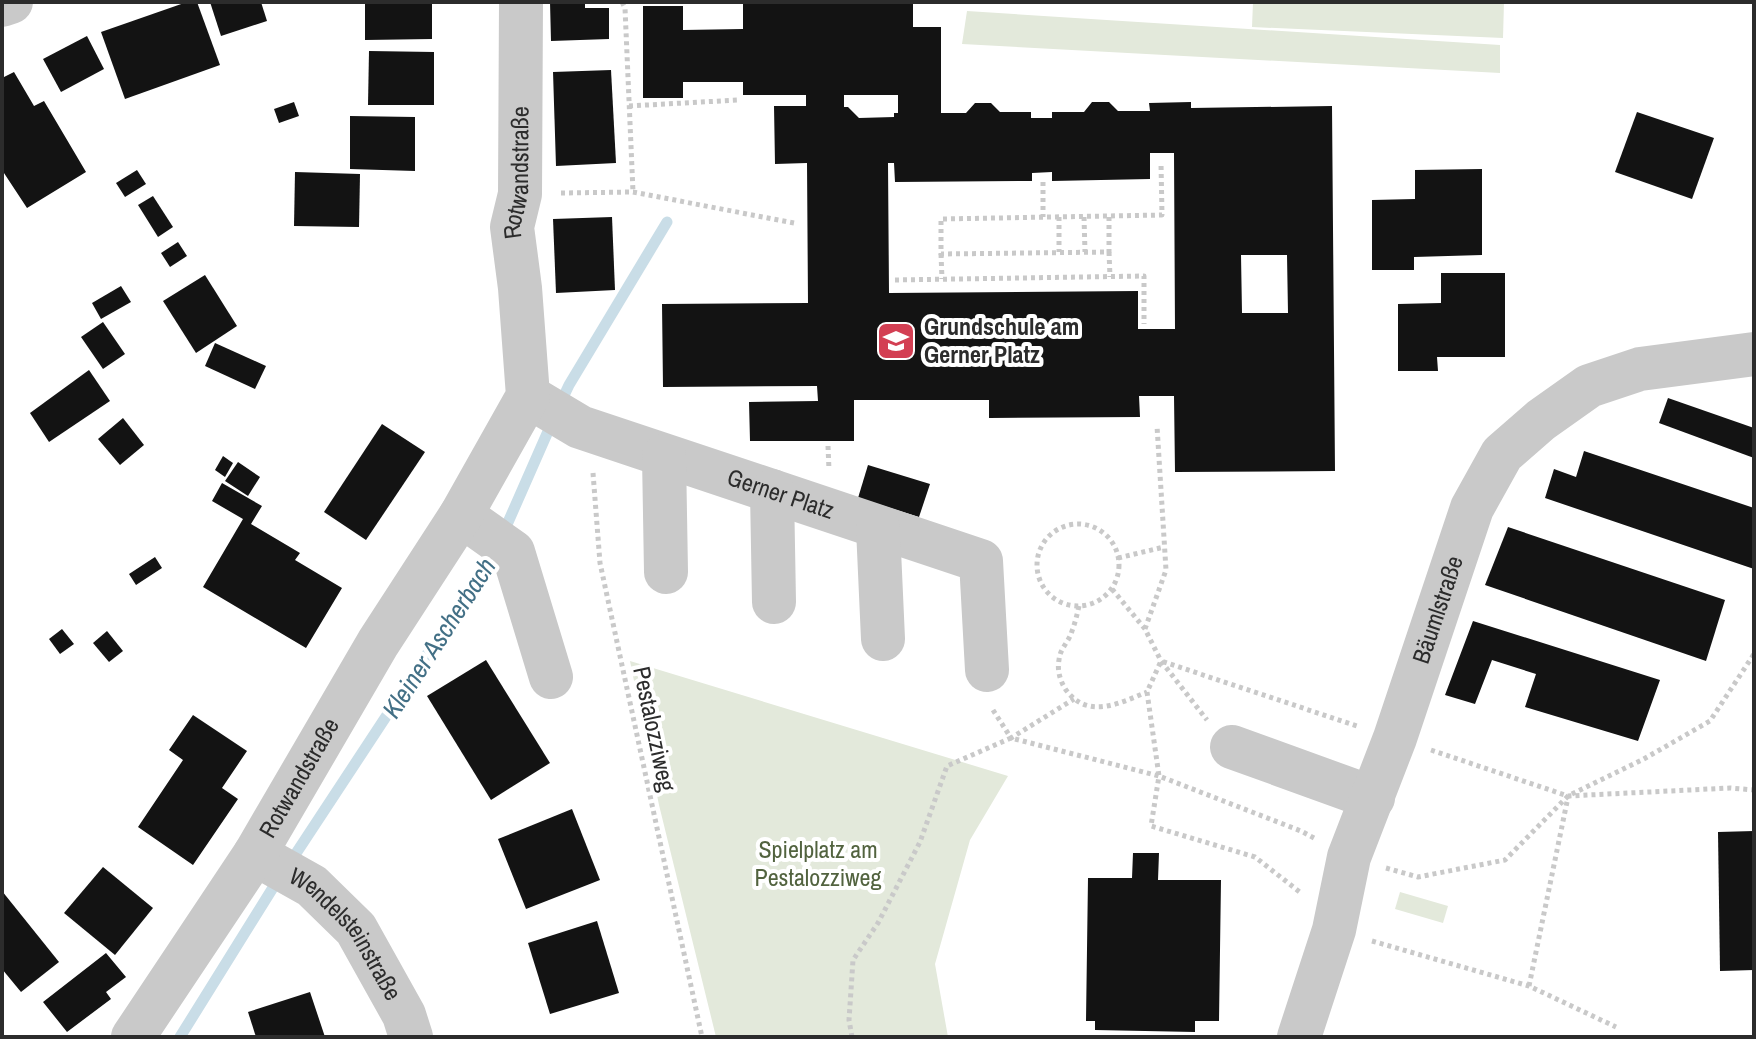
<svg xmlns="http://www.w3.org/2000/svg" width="1756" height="1039" viewBox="0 0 1756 1039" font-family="'Archivo Narrow',sans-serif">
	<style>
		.green { fill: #e3e9db }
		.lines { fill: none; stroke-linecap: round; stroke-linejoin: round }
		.stream { stroke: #c9dde7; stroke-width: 11 }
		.building { fill: #131313; fill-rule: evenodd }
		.path { stroke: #c9c9c9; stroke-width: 5; stroke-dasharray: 4 4; stroke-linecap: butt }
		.minor { stroke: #c9c9c9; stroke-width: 44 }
		.labels { text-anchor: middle; stroke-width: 8; stroke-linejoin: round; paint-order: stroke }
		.street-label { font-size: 24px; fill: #2c2c2c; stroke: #fff }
		.poi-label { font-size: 24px; font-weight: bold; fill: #2c2c2c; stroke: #fff; text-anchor: start }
		.park-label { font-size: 24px; fill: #52633f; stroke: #fff }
		.water-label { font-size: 26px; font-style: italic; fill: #437086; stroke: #fff }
	</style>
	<rect width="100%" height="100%" fill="#fff"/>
	<g class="green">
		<polygon points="1253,2 1504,2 1503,38 1252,27"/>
		<polygon points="967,11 1500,45 1500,73 962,44"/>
		<polygon points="630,661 1008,776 970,840 935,964 948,1037 716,1037 659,805"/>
		<polygon points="1400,892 1448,906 1443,923 1395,909"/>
	</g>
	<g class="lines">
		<g class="stream">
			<polyline points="560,404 569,385 667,222"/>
			<polyline points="502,536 553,420"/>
			<polyline points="289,864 495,551"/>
			<polyline points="180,1037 279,878"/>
		</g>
	</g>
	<g class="building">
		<polygon points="187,2 197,2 220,65 125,99 101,32"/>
		<polygon points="210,2 261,2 267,21 221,36"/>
		<polygon points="365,2 432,2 432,39 365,40"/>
		<polygon points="550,2 585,2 585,8 609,8 609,39 551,41"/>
		<path d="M 743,2 L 913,2 L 913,27 L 941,27 L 941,113 L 966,113 L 975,103 L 991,103 L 1000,112 L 1031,112 L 1031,118 L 1052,118 L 1052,112 L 1084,112 L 1092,102 L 1109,102 L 1118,111 L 1150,111 L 1149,103 L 1191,102 L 1191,108 L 1332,106 L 1335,471 L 1175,472 L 1174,396 L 1139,396 L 1140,417 L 989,418 L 989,400 L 854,400 L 854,441 L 750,441 L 749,402 L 818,401 L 817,386 L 663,387 L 662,304 L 808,303 L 807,163 L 775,164 L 774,106 L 806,106 L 806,95 L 743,95 L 743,82 L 683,82 L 683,98 L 643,98 L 643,6 L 683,6 L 683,30 L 743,29 ZM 844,95 L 898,95 L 898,113 L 894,113 L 894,117 L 859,118 L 848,107 L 844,107 ZM 1150,153 L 1174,153 L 1175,329 L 1138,329 L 1138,291 L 889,293 L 888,163 L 894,163 L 895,182 L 1032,181 L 1032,173 L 1052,172 L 1052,181 L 1150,179 ZM 1241,255 L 1287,255 L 1288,313 L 1242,313 Z"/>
		<polygon points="87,36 104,69 61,92 43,59"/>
		<polygon points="369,51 434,52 434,105 368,105"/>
		<polygon points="611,70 616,163 556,166 553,72"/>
		<polygon points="14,72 34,106 44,101 86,172 27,208 2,170 2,78"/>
		<polygon points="294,102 299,116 279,123 274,109"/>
		<polygon points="1637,112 1714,138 1692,199 1615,172"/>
		<polygon points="350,116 415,117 415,171 350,169"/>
		<polygon points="1482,169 1482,255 1414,257 1414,270 1372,270 1372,200 1415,199 1415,170"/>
		<polygon points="137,170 146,184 125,197 116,183"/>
		<polygon points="295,172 360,174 359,227 294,226"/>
		<polygon points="153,196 173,227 158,237 138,205"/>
		<polygon points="612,217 615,290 556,293 553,219"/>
		<polygon points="178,242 187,256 170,267 161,253"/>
		<polygon points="1441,273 1505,273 1505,357 1437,357 1438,371 1398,371 1398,304 1441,303"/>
		<polygon points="205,275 237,326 196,353 163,301"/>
		<polygon points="121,286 131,302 101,319 92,303"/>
		<polygon points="103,322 125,354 103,369 81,337"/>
		<polygon points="215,343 266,366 255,389 205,366"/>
		<polygon points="89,370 110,401 49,442 30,413"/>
		<polygon points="1668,398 1754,428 1754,458 1659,423"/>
		<polygon points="123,418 144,445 120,465 98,439"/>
		<polygon points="382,424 425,452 366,540 324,512"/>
		<polygon points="1584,451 1754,508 1754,569 1545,498 1554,469 1576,477"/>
		<polygon points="223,456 233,463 225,477 215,470"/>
		<polygon points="238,462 260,477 248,496 225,481"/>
		<polygon points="868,465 930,484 919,517 858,498"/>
		<polygon points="222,483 262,506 251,524 300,553 295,560 342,588 306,648 203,587 243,519 212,501"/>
		<polygon points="1508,527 1725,600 1706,661 1485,585"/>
		<polygon points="155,557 162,568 136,585 129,574"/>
		<polygon points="1473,621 1660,680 1638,741 1525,707 1536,674 1492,660 1475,704 1445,695"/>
		<polygon points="62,629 74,644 60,654 49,639"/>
		<polygon points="107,631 123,651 109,662 93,643"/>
		<polygon points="486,660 550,763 491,800 427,696"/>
		<polygon points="193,715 247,751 222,788 238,799 193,865 138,827 183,760 169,750"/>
		<polygon points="572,809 600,880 526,909 498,839"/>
		<polygon points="1754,831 1754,970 1720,971 1718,832"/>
		<polygon points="1133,853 1159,853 1158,880 1221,880 1219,1021 1195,1021 1195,1032 1095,1030 1095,1021 1086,1021 1088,878 1132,878"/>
		<polygon points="103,867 153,908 115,955 64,913"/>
		<polygon points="2,891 59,962 21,992 2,969"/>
		<polygon points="597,921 619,993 550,1014 528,943"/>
		<polygon points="106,953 126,977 106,992 111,999 67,1032 43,1002"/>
		<polygon points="310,992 325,1037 256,1037 248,1012"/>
	</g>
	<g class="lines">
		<g class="path">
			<polyline points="622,2 625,8 633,192"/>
			<polyline points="629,106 738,100"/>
			<polyline points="1043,182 1043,217"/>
			<polyline points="561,193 633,192 794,223"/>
			<polyline points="1059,217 1059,252"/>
			<polyline points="1084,217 1085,252"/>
			<polyline points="1109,217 1109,252 941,254 941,219 1162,215 1161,163"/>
			<polyline points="1109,252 1110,277"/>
			<polyline points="941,254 942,279"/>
			<polyline points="895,280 1144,276 1144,324"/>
			<polyline points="828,446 829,470"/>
			<polyline points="593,473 600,563 702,1037"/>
			<circle cx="1078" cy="565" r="41"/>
			<polyline points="1118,558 1164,547"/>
			<polyline points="1112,589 1145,629 1161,661 1207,720"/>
			<path d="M 1079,606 C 1077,615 1075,623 1072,631 C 1069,642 1060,648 1059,660 C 1057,670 1060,681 1066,690 C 1088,720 1120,703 1147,692"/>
			<polyline points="1145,629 1166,570 1157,426"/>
			<polyline points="993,710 1011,738 1074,699"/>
			<polyline points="1431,750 1568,796 1730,788 1754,790"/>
			<polyline points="1314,838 1301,831 1159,776 1147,692 1161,661 1357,726"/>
			<polyline points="1386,868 1418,877 1505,860 1568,796 1642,760 1710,721 1754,654"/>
			<polyline points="1372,941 1529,986 1616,1027"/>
			<polyline points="1529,986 1568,797"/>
			<polyline points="852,1037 849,1020 853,960 878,923 920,842 947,766 1011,738 1159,776 1151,826 1255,857 1301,893"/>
		</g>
		<g class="minor">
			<polyline points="2,5 11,2"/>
			<path id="s1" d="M 528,396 L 580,427 L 981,561 L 987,670"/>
			<polyline points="664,456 666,572"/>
			<polyline points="772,491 774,602"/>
			<polyline points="461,515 513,552 551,677"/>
			<polyline points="878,528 883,639"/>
			<polyline points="1232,747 1373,798"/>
			<path id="s2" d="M 255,854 L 312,886 L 356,929 L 404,1015 L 411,1037"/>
			<path id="s3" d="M 133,1037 L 255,854 L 378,643 L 461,515 L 528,396 L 520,288 L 512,227 L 520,194 L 521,2"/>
			<path id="s4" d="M 1299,1037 L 1334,930 L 1349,857 L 1395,738 L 1472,508 L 1502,454 L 1541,420 L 1589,386 L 1640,369 L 1754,354"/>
		</g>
	</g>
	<defs>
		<symbol id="school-square" viewBox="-11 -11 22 22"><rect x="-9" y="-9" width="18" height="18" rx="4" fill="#d33f53" stroke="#fff"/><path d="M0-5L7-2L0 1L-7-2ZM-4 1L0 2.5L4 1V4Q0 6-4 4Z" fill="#fff"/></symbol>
	</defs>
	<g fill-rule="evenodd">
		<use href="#school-square" x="874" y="319" width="44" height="44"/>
	</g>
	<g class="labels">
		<g class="street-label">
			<text dy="8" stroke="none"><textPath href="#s3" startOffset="978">Rotwandstraße</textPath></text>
			<text dy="8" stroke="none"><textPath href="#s1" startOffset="272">Gerner Platz</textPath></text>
			<text dy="8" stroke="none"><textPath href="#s4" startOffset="450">Bäumlstraße</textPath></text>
			<text transform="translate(654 729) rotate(78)" y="8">Pestalozziweg</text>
			<text dy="8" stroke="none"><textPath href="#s3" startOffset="308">Rotwandstraße</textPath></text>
			<text dy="8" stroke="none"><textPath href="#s2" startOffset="124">Wendelsteinstraße</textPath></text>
		</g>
		<g class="poi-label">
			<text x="924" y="335">Grundschule am<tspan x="924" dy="28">Gerner Platz</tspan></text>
		</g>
		<g class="park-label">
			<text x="818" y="858">Spielplatz am<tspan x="818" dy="28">Pestalozziweg</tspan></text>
		</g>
		<g class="water-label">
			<text transform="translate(439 638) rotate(-57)" y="9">Kleiner Ascherbach</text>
		</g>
	</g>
	<rect width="1756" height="1039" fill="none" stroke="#2c2c2c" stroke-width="8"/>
</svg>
